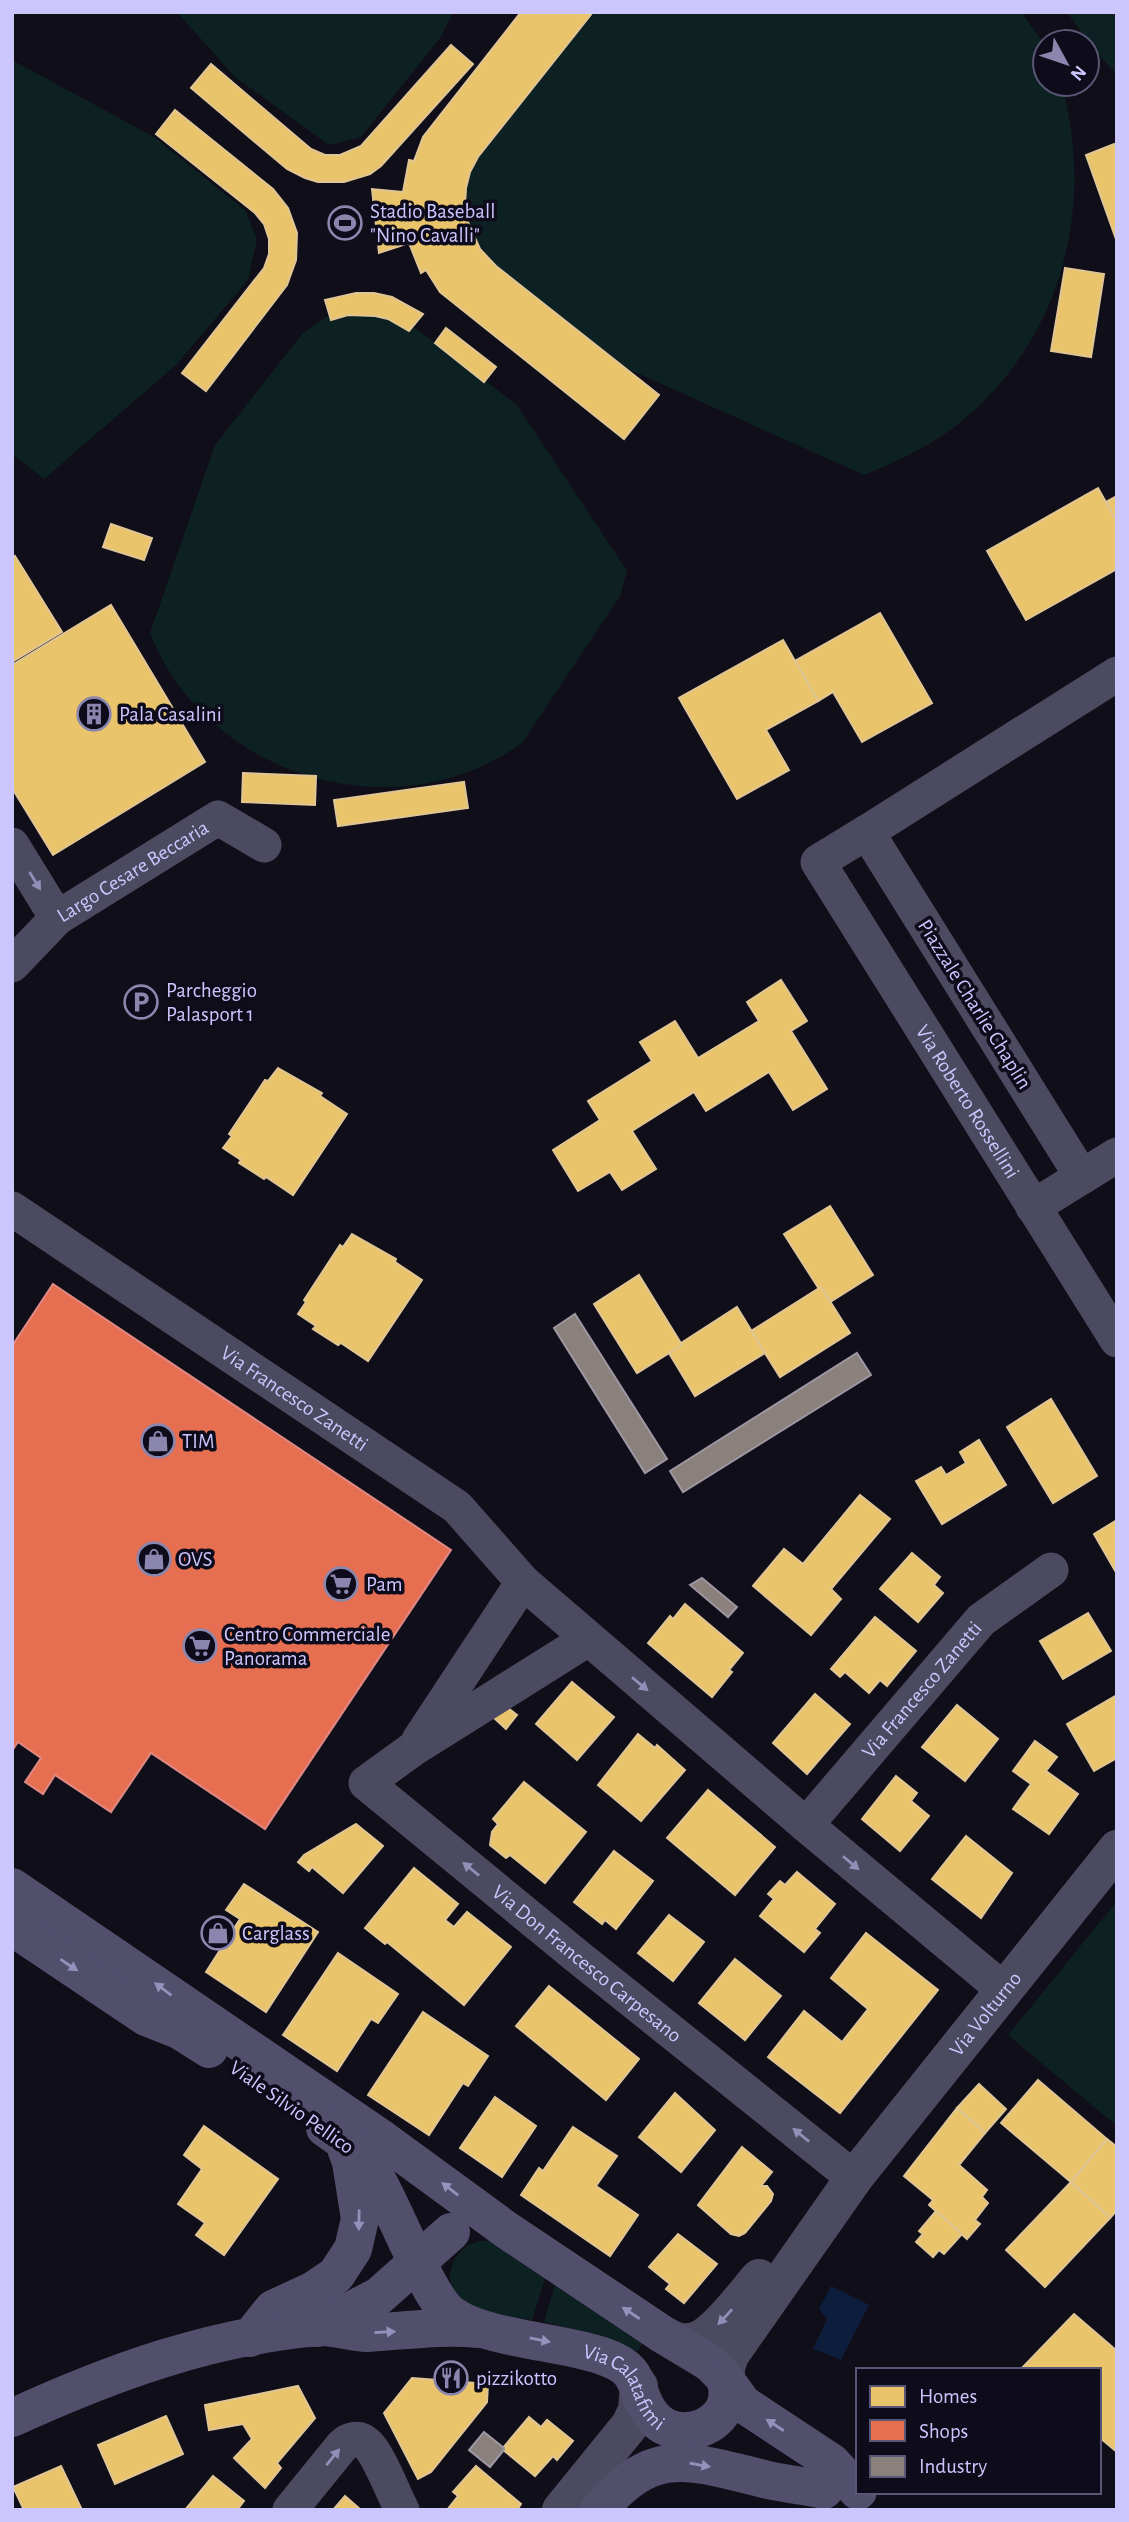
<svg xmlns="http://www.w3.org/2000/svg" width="1129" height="2522" viewBox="0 0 1129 2522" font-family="'Alegreya Sans',sans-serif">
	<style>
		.green { fill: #0e2122 }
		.water { fill: #0c1e3b }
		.homes { fill: #e9c46a; stroke: #e0c596; stroke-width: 2 }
		.shops { fill: #e76f51; stroke: #df8985; stroke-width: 2 }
		.industry { fill: #8a817c; stroke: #9e96a3; stroke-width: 2 }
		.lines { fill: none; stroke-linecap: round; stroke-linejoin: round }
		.minor { stroke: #4b4a61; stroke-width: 35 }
		.tertiary { stroke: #4b4a61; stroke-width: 38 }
		.secondary { stroke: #514f6c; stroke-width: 38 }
		.oneway { fill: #928eb7 }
		.oneway2 { fill: #9590bc }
		.labels { text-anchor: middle; stroke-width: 7; stroke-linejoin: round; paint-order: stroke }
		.poi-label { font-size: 21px; fill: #ccc6fe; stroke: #0e0b1b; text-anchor: start }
		.street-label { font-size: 21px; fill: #ccc6fe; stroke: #0e0b1b }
	</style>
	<rect width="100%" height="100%" fill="#100e18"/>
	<g class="green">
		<polygon points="177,12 453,12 440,38 361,137 329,145 235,77"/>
		<path d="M 597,12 L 1021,12 L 1045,45 L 1045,84 L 1061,84 L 1064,93 C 1095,220 1056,352 949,431 C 923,450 893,463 864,475 L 626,368 L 496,266 L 476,242 L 469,228 L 465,205 L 468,180 L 474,164 L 587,20 Z"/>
		<polygon points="1067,12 1117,12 1117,75 1092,47"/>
		<polygon points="12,60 154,137 245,210 257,239 248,280 176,365 44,479 12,454"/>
		<path d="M 354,308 L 411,325 L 517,405 L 627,571 L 620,596 L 523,742 C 397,835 206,777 150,633 L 215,445 L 303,333 L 326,317 Z"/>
		<polygon points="1117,1901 1117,2126 1008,2035"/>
		<path d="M 479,2241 L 493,2241 L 546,2275 L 532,2320 C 505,2315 437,2309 452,2266 C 456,2253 467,2244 479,2241 Z"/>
		<polygon points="556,2282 643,2343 637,2352 603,2336 544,2322"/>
	</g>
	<polygon class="water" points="831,2286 869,2305 841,2360 813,2349 827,2319 819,2309"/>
	<g class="homes">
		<polygon points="521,12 593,12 478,157 470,172 466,188 465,205 467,220 480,249 496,266 659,395 624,439 440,292 426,270 421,273 409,243 379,253 372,189 403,192 409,160 414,161 423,137"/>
		<polygon points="451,45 473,64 381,166 370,174 344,182 318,182 305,178 287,169 191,88 211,64 311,149 325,155 340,155 361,146"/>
		<polygon points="175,110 273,189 288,208 297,233 296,260 287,285 206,391 182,373 264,268 269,254 269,239 264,224 255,213 156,134"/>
		<polygon points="1114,144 1117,152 1117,242 1086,155"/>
		<polygon points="1065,268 1104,274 1091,357 1051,351"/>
		<polygon points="356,293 374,293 392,297 423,314 409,331 388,319 375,316 348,315 331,320 325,300"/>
		<polygon points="446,328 496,367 484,382 435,343"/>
		<polygon points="1098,488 1117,522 1117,569 1026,620 987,551"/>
		<polygon points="1117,496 1117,522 1106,502"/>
		<polygon points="111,524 152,538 144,560 103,547"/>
		<polygon points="15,556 62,632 12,662 12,558"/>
		<polygon points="111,605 205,762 53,855 12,788 12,665"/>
		<polygon points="880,613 932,703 862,742 833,692 818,701 795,661"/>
		<polygon points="783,640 818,701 766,730 789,770 737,799 679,698"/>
		<polygon points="243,773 316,776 315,805 242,802"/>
		<polygon points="464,782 468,808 338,826 334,800"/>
		<polygon points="781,980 807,1021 791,1031 827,1089 793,1110 769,1072 706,1111 694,1092 632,1131 656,1169 622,1190 610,1172 578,1191 553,1150 600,1120 588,1101 652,1061 640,1042 675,1021 698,1058 759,1021 747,1002"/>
		<polygon points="278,1068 322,1093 320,1096 347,1114 293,1195 266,1177 264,1179 239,1163 241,1160 223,1148 232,1136 229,1134 265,1080 268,1081"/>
		<polygon points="830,1206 873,1275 830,1302 821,1287 819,1289 784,1234"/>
		<polygon points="352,1234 396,1259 395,1262 422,1280 368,1361 341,1343 338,1345 313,1329 316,1326 298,1314 306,1302 304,1300 340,1245 343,1247"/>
		<polygon points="639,1275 682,1345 637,1373 594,1304"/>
		<polygon points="821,1287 850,1333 780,1377 751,1331"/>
		<polygon points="737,1307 765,1353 695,1396 669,1353 682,1345 681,1343"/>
		<polygon points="1051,1399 1097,1476 1053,1503 1007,1427"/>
		<polygon points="979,1440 1006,1485 942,1524 916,1481 941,1467 946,1475 966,1463 960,1452"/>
		<polygon points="860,1495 890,1519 831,1589 841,1599 811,1635 753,1586 784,1549 803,1564"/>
		<polygon points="1117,1520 1117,1574 1094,1534"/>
		<polygon points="912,1553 940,1577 934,1585 943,1593 918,1622 880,1589"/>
		<polygon points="685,1604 743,1653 729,1670 732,1672 712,1697 648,1643 670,1616 673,1619"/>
		<polygon points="1088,1613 1111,1651 1063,1679 1040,1641"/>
		<polygon points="875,1617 916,1651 887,1686 880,1680 869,1693 845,1672 840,1677 831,1669"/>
		<polygon points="572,1682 614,1717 577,1760 536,1724"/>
		<polygon points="815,1694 850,1724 807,1774 773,1743"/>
		<polygon points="1117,1695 1117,1758 1094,1771 1067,1724"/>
		<polygon points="504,1705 517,1715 506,1729 494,1718"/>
		<polygon points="957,1705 998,1739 965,1781 922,1747"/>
		<polygon points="638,1734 655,1748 657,1745 685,1770 641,1821 598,1785"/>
		<polygon points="1035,1741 1057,1757 1046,1771 1078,1794 1049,1834 1013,1809 1031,1784 1013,1771"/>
		<polygon points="896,1776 917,1793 911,1801 929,1816 900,1851 862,1819"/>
		<polygon points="524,1782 586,1832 545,1883 510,1855 506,1858 490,1845 492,1832 498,1824 493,1819"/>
		<polygon points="708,1790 775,1847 735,1895 667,1838"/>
		<polygon points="356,1824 383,1846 343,1893 312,1867 309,1871 298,1862 304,1855"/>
		<polygon points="966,1836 1012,1873 981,1918 932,1879"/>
		<polygon points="614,1851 653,1881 616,1929 605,1920 602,1924 574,1902"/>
		<polygon points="414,1868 458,1904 445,1920 454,1927 467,1912 511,1947 464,2005 387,1942 385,1944 365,1928"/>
		<polygon points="797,1872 835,1904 815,1929 820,1933 804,1952 760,1916 774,1899 768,1894 780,1881 785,1885"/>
		<polygon points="244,1884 318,1932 266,2012 206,1972 240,1919 226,1910"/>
		<polygon points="669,1915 704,1942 673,1981 638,1953"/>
		<polygon points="866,1933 938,1990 840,2113 768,2057 804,2011 842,2042 868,2009 831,1978"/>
		<polygon points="338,1953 398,1994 378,2023 371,2019 337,2071 283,2035"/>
		<polygon points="735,1959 781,1996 745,2040 699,2003"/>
		<polygon points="549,1986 639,2059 606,2100 516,2026"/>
		<polygon points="423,2012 488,2056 468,2086 463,2083 429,2135 368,2095"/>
		<polygon points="1038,2080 1107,2139 1071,2182 1001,2123"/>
		<polygon points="979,2084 1006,2109 985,2133 957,2108"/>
		<polygon points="675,2093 715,2130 681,2172 639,2137"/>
		<polygon points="495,2097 536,2126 502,2177 460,2148"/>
		<polygon points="957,2108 985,2133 959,2165 987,2190 982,2197 988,2203 975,2220 980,2224 967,2239 929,2205 933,2200 904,2176"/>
		<polygon points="204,2126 278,2179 224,2255 196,2235 205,2223 178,2204 202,2169 184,2155"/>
		<polygon points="573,2127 617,2156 596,2186 638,2215 610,2256 521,2195 539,2168 543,2171"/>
		<polygon points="1107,2139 1117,2147 1117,2210 1110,2218 1071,2182"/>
		<polygon points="742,2147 772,2172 761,2186 767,2186 773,2194 771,2201 745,2233 739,2236 731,2234 698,2205"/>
		<polygon points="1071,2182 1110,2218 1045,2287 1006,2250"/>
		<polygon points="936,2211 962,2234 944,2254 939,2250 933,2257 916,2242 923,2234 919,2231"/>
		<polygon points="678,2234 717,2264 684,2303 666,2289 670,2284 649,2267"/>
		<polygon points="1074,2314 1117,2351 1117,2452 1099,2437 1099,2370 1020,2370"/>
		<polygon points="412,2378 488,2384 487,2402 431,2472 418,2479 384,2413"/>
		<polygon points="298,2386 315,2418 277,2463 281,2468 265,2488 234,2458 252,2439 243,2424 209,2430 205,2405"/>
		<polygon points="166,2416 183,2454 115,2484 98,2445"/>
		<polygon points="529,2417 541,2427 547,2420 573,2441 557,2460 553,2456 535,2476 502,2449"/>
		<polygon points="61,2466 82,2510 24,2510 13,2487"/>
		<polygon points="476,2466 521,2504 517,2510 447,2510 458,2496 453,2492"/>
		<polygon points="213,2476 244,2501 237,2510 185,2510"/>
		<polygon points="345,2496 361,2510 333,2510"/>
	</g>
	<polygon class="shops" points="53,1284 451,1550 265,1829 151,1753 111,1812 55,1775 43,1794 25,1782 41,1758 18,1742 12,1751 12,1346"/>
	<g class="industry">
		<polygon points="575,1314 667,1459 645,1473 554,1328"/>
		<polygon points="857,1353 871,1375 683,1492 670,1471"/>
		<polygon points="702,1578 737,1607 728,1617 690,1585"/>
		<polygon points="484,2432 504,2448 504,2450 490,2467 469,2450"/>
	</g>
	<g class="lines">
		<g class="minor">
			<path id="s1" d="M 867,832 L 818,862 L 1117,1340"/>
			<polyline points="12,845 57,918"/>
			<path id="s2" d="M 12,965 L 57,918 L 218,818 L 264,845"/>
			<polyline points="1082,1177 867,832 1117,674"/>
			<polyline points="1033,1207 1117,1155"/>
			<path id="s3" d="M 12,1209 L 457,1507 L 523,1582 L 806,1825 L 1004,1990"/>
			<path id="s4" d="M 588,1639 L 413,1749 L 366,1783 L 578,1957 L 854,2178"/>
			<polyline points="419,1740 523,1582"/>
			<path id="s5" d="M 806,1825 L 981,1620 L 1051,1570"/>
			<path d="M 290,2510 L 342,2446 C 349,2439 359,2436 367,2444 C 378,2453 394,2495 402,2510"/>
		</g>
		<g class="tertiary">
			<path d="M 662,2334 C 670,2339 679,2343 689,2342 C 712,2341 744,2295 759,2278"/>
			<path id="s6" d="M 726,2381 L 726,2368 L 730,2355 L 854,2178 L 1117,1849"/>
			<polyline points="561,2510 630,2425 637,2410 639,2386"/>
		</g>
		<g class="secondary">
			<polyline points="12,1887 382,2139 505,2229 662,2334 710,2363 721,2374 743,2404 831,2462 858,2491"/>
			<polyline points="12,1927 146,2017 179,2030 209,2049"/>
			<path id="s7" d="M 325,2128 L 355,2149 L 369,2165 C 389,2199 403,2236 421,2270 C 429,2284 436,2300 447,2311 C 478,2339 563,2341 605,2357 C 646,2371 632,2393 653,2417 C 670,2437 702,2435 719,2416 C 728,2406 729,2393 726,2381"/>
			<polyline points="317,2328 379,2296 451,2232"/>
			<polyline points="250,2338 273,2309 314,2290 336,2275 353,2249 360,2219 351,2162 346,2148"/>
			<path d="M 12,2418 C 110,2373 211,2336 319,2327 C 335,2326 351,2333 367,2333 C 404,2331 442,2325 479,2329"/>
			<path d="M 599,2510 C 653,2446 687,2460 760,2478 C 781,2484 802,2485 824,2490"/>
		</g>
	</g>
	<defs><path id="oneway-solid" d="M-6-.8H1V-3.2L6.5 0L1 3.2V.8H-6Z" transform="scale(1.75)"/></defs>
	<g class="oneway">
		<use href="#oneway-solid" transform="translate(35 881) rotate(58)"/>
		<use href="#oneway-solid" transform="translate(640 1684) rotate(40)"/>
		<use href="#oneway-solid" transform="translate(851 1863) rotate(40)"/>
		<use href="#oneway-solid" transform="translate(471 1869) rotate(-141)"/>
		<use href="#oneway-solid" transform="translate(801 2135) rotate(-141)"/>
		<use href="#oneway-solid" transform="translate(725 2317) rotate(133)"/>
		<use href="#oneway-solid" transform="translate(333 2457) rotate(-51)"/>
	</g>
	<g class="oneway2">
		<use href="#oneway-solid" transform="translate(69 1965) rotate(34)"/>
		<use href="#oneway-solid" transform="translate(163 1989) rotate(-143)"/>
		<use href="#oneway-solid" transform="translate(450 2189) rotate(-142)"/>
		<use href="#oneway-solid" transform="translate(359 2220) rotate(91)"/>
		<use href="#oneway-solid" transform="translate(631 2313) rotate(-146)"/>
		<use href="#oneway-solid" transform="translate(385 2332) rotate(-3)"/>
		<use href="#oneway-solid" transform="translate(540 2340) rotate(11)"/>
		<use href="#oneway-solid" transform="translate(775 2425) rotate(-147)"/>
		<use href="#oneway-solid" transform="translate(700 2465) rotate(10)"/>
	</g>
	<defs>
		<symbol id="stadium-ring" viewBox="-11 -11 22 22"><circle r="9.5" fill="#0e0b1b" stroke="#8a86ae" stroke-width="1.5"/><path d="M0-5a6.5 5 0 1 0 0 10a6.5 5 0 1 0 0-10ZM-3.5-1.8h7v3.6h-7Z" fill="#8a86ae"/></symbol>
		<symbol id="building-ring" viewBox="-11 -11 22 22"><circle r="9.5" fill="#0e0b1b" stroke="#8a86ae" stroke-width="1.5"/><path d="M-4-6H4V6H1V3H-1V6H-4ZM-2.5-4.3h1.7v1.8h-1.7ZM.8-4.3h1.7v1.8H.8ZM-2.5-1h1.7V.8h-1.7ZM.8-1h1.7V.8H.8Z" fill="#8a86ae"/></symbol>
		<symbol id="parking-ring" viewBox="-11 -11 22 22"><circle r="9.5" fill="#0e0b1b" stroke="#8a86ae" stroke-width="1.5"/><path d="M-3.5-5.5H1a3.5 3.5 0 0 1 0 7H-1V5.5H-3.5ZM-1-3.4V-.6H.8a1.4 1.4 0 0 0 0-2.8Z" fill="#8a86ae"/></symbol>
		<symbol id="shop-ring" viewBox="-11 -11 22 22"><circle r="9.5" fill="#0e0b1b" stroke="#8a86ae" stroke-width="1.5"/><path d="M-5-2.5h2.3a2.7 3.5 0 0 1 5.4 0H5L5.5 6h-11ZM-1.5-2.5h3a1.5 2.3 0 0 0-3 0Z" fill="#8a86ae"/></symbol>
		<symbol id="supermarket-ring" viewBox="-11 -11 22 22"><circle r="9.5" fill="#0e0b1b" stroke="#8a86ae" stroke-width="1.5"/><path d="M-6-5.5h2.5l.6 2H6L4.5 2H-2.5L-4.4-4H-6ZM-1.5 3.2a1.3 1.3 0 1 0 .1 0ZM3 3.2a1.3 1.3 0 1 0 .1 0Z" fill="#8a86ae"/></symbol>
		<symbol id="restaurant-ring" viewBox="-11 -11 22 22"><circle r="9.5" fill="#0e0b1b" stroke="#8a86ae" stroke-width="1.5"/><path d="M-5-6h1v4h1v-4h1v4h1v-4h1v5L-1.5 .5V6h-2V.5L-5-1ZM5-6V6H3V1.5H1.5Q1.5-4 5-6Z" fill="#8a86ae"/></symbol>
	</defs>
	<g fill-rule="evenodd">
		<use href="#stadium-ring" x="326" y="204" width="38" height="38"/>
		<use href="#building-ring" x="75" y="695" width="38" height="38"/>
		<use href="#parking-ring" x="122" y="983" width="38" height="38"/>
		<use href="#shop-ring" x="139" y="1422" width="38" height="38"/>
		<use href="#shop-ring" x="135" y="1540" width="38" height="38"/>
		<use href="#supermarket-ring" x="322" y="1565" width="38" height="38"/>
		<use href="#supermarket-ring" x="181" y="1627" width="38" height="38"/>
		<use href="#shop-ring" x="199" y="1914" width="38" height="38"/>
		<use href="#restaurant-ring" x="432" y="2359" width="38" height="38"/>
	</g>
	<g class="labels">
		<g class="poi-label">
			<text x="370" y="218">Stadio Baseball<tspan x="370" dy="24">"Nino Cavalli"</tspan></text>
			<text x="119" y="721">Pala Casalini</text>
			<text x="166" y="997">Parcheggio<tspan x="166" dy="24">Palasport 1</tspan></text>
			<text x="182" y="1448">TIM</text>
			<text x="178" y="1566">OVS</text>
			<text x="366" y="1591">Pam</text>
			<text x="224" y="1641">Centro Commerciale<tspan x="224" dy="24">Panorama</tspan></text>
			<text x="242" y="1940">Carglass</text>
			<text x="476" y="2385">pizzikotto</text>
		</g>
		<g class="street-label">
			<text dy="7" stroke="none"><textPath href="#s2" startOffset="154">Largo Cesare Beccaria</textPath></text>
			<text transform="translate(975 1004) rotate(58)" y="7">Piazzale Charlie Chaplin</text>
			<text dy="7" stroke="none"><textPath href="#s1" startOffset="340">Via Roberto Rossellini</textPath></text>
			<text dy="7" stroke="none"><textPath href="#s3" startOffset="340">Via Francesco Zanetti</textPath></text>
			<text dy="7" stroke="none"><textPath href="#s5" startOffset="178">Via Francesco Zanetti</textPath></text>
			<text dy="7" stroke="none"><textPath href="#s4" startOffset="550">Via Don Francesco Carpesano</textPath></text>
			<text dy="7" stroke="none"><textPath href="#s6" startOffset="453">Via Volturno</textPath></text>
			<text transform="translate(292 2107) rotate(35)" y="7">Viale Silvio Pellico</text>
			<text dy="7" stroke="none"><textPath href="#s7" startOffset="425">Via Calatafimi</textPath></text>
		</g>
	</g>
	<rect width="1129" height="2522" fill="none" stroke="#ccc6fe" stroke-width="28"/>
	<rect x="856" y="2368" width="245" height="126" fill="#0e0b1b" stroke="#5a5676" stroke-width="2"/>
	<rect x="870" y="2386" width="35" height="21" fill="#e9c46a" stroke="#5a5676" stroke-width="2"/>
	<text x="919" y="2403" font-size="21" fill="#ccc6fe">Homes</text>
	<rect x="870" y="2420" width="35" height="21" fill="#e76f51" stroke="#5a5676" stroke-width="2"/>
	<text x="919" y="2438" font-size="21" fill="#ccc6fe">Shops</text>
	<rect x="870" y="2456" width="35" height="21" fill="#8a817c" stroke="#5a5676" stroke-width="2"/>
	<text x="919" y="2473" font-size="21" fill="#ccc6fe">Industry</text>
	<g transform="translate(1066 63) rotate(130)"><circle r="33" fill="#0e0b1b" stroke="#5a5676" stroke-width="2"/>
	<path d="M0-5L12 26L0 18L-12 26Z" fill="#8a86ae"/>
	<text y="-10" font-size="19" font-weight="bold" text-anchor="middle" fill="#ccc6fe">N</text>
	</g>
</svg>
